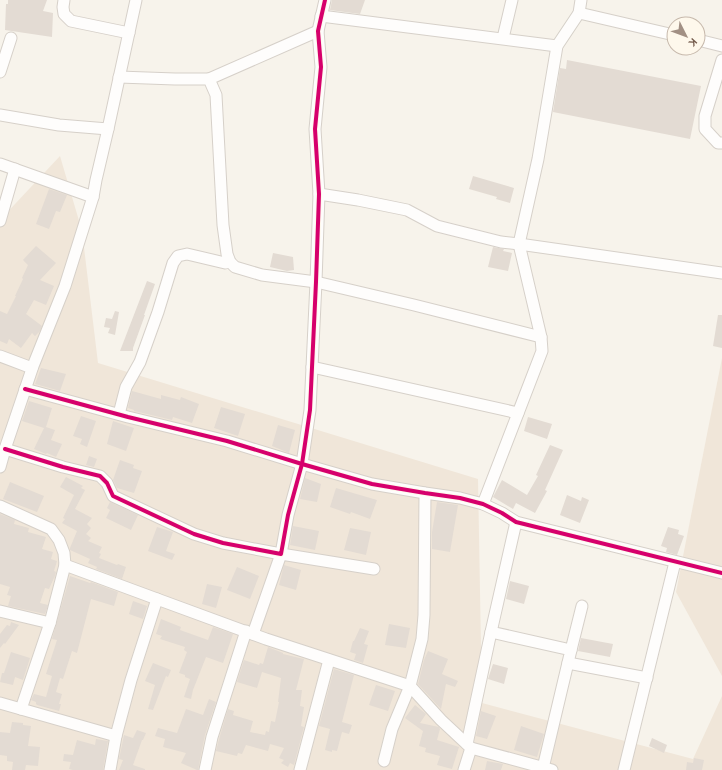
<svg xmlns="http://www.w3.org/2000/svg" width="722" height="770" viewBox="0 0 722 770" font-family="Karla,sans-serif">
	<style>
		.residential { fill: #f0e6d9 }
		.building { fill: #e3dbd3 }
		.lines { fill: none; stroke-linecap: round; stroke-linejoin: round }
		.minor-casing { stroke: #d6d0c9; stroke-width: 13 }
		.minor { stroke: #fefdfc; stroke-width: 11 }
		.cycleway-casing { stroke: #fef8ec; stroke-width: 6 }
		.cycleway { stroke: #d6006c; stroke-width: 4 }
	</style>
	<rect width="100%" height="100%" fill="#f7f3eb"/>
	<g class="residential">
		<polygon points="60,156 82,231 98,363 478,479 482,703 693,759 722,696 722,770 0,770 0,220"/>
		<polygon points="722,358 722,676 676,592"/>
	</g>
	<g class="building">
		<polygon points="8,0 47,0 43,11 53,13 52,37 5,30 6,4 8,4"/>
		<polygon points="332,0 365,0 360,14 330,10"/>
		<polygon points="567,60 701,86 690,139 553,112 560,68 566,69"/>
		<polygon points="473,176 514,188 510,203 496,199 497,197 469,189"/>
		<polygon points="49,189 67,195 60,212 56,211 49,229 36,224"/>
		<polygon points="36,246 56,263 40,280 54,286 46,305 34,300 26,314 42,326 40,331 35,336 32,333 21,348 9,339 7,344 0,341 0,311 7,314 16,296 15,296 23,279 22,278 28,265 23,260"/>
		<polygon points="493,247 504,249 503,251 512,253 508,271 488,267"/>
		<polygon points="273,253 293,257 294,270 287,271 270,267"/>
		<polygon points="147,281 155,284 144,315 145,315 133,348 133,351 120,351"/>
		<polygon points="115,311 119,312 115,335 108,333 110,328 104,327 106,318 112,319"/>
		<polygon points="718,315 722,315 722,348 713,346"/>
		<polygon points="41,368 66,374 60,391 35,384"/>
		<polygon points="132,391 161,399 161,395 180,400 181,397 199,404 192,423 173,417 172,420 134,411 134,410 128,408"/>
		<polygon points="29,401 52,408 46,427 55,430 51,440 62,444 56,457 47,453 46,454 34,449 44,428 22,421"/>
		<polygon points="221,407 245,414 238,436 214,428"/>
		<polygon points="81,416 96,421 87,447 80,444 82,439 73,436"/>
		<polygon points="528,417 552,424 547,439 524,431"/>
		<polygon points="113,421 134,428 126,451 107,444"/>
		<polygon points="278,425 295,430 289,453 272,446"/>
		<polygon points="550,445 563,450 545,490 547,491 535,513 516,503 513,509 493,497 502,480 527,495 538,476 536,475"/>
		<polygon points="89,456 97,459 94,467 86,465"/>
		<polygon points="120,460 134,465 133,468 142,471 134,493 117,488 113,480"/>
		<polygon points="66,477 83,486 81,488 85,490 75,509 92,518 87,524 91,528 86,534 91,538 88,541 102,547 99,553 101,554 99,558 117,565 118,564 126,567 122,579 96,569 97,567 88,563 90,559 70,550 70,548 77,531 62,523 65,519 63,518 74,495 60,487"/>
		<polygon points="305,478 321,484 317,502 300,499"/>
		<polygon points="10,482 44,496 37,512 3,499"/>
		<polygon points="336,488 377,500 370,519 351,512 350,514 330,507"/>
		<polygon points="567,495 581,501 582,497 589,500 580,523 560,515"/>
		<polygon points="110,502 138,515 131,530 106,518 110,510 107,508"/>
		<polygon points="437,502 458,505 450,552 432,549 432,532"/>
		<polygon points="0,514 15,520 14,524 29,528 28,532 46,537 42,549 53,552 51,559 57,561 54,571 56,572 54,579 54,578 49,589 45,588 40,603 48,605 45,614 8,606 11,596 7,595 10,587 0,584"/>
		<polygon points="293,526 319,531 315,550 290,545"/>
		<polygon points="157,527 173,532 166,551 175,554 172,560 148,551"/>
		<polygon points="668,527 679,530 678,534 684,536 677,555 666,552 667,548 661,546"/>
		<polygon points="350,528 371,532 366,555 344,550"/>
		<polygon points="284,565 301,570 296,590 279,585"/>
		<polygon points="237,567 259,576 250,599 227,590"/>
		<polygon points="70,576 90,583 91,582 118,592 114,606 91,599 77,653 72,651 63,679 60,678 56,692 62,694 59,704 61,704 59,711 37,705 36,704 36,702 31,700 34,694 46,697 52,676 46,674 57,640 52,639"/>
		<polygon points="510,581 529,586 524,604 506,599"/>
		<polygon points="207,584 222,587 216,608 202,604"/>
		<polygon points="133,601 147,606 143,619 129,614"/>
		<polygon points="161,619 181,627 180,630 208,640 213,627 233,634 223,663 206,657 193,690 191,699 184,697 190,679 185,677 185,675 179,673 187,652 184,650 185,647 160,639 162,636 156,634"/>
		<polygon points="11,622 19,625 5,644 4,643 0,648 0,634 7,625 10,626"/>
		<polygon points="389,624 410,628 406,648 385,645"/>
		<polygon points="360,628 369,631 364,644 368,645 363,663 354,660 356,654 350,652 353,641 354,641"/>
		<polygon points="581,638 613,644 610,657 578,651"/>
		<polygon points="268,647 283,653 283,654 304,659 296,690 302,690 300,706 304,707 301,726 304,727 294,765 290,763 288,767 281,763 284,760 279,758 284,748 270,744 268,751 246,745 242,754 238,753 237,756 216,751 219,739 228,709 234,711 233,715 253,721 250,732 265,735 266,731 269,732 271,721 275,722 279,702 278,702 281,678 262,672 257,688 237,682 244,660 259,665 260,663 263,664"/>
		<polygon points="428,651 448,659 442,674 458,681 455,687 446,684 441,709 418,684 424,660"/>
		<polygon points="11,652 30,658 23,680 15,677 13,685 0,682 2,673 4,673"/>
		<polygon points="153,663 171,670 168,677 166,676 153,710 148,709 155,685 145,681"/>
		<polygon points="493,664 508,668 504,684 488,679"/>
		<polygon points="334,669 354,675 342,722 352,725 349,734 342,732 337,751 332,750 332,752 325,750 330,729 319,726"/>
		<polygon points="376,685 395,691 388,711 369,705"/>
		<polygon points="209,699 216,702 205,735 198,770 197,770 181,763 186,753 163,747 165,739 155,736 158,728 177,733 186,709 203,715"/>
		<polygon points="415,705 426,714 420,723 439,727 440,729 437,740 459,747 452,769 437,765 440,756 425,752 426,748 419,746 423,731 405,718"/>
		<polygon points="481,711 496,716 487,739 476,736"/>
		<polygon points="12,722 23,723 23,725 31,726 28,746 40,747 38,766 26,765 25,770 12,770 13,762 7,761 7,756 0,755 0,732 10,733"/>
		<polygon points="521,726 544,734 537,757 514,750"/>
		<polygon points="137,730 146,733 143,740 142,740 133,765 145,769 145,770 119,770 123,760 119,759 124,735 133,738"/>
		<polygon points="652,738 667,745 664,753 649,746"/>
		<polygon points="96,739 108,741 103,770 73,770 69,769 71,762 63,761 64,754 73,755 77,740 95,745"/>
		<polygon points="694,758 704,760 702,770 686,770 687,762 693,763"/>
		<polygon points="487,761 503,764 501,770 485,770"/>
	</g>
	<g class="lines">
		<defs>
			<g id="minor">
				<polyline points="64,0 63,7 64,14 71,21 129,33"/>
				<polyline points="579,13 674,35"/>
				<polyline points="321,16 557,46"/>
				<polyline points="503,38 512,0"/>
				<polyline points="698,40 722,46"/>
				<polyline points="722,60 705,116 705,129 718,143 722,143"/>
				<polyline points="0,72 11,38"/>
				<polyline points="119,77 175,79 209,79 216,95 223,225 227,254 230,262 235,267 262,275 316,282 414,305 541,337"/>
				<polyline points="209,79 318,31"/>
				<polyline points="0,115 59,125 108,129"/>
				<polyline points="0,164 93,197"/>
				<polyline points="319,194 358,200 407,210 437,226 501,242 519,244 722,273"/>
				<polyline points="0,221 15,169"/>
				<polyline points="0,356 32,368"/>
				<polyline points="312,367 518,413"/>
				<polyline points="25,389 128,417 227,441 302,464 372,484 425,493 460,498 483,504 502,513 516,522 722,573"/>
				<polyline points="119,414 126,387 140,362 158,312 173,263 178,256 187,254 225,263 230,262"/>
				<polyline points="5,449 63,467 100,476 107,483 113,496 194,534 223,543 281,554 288,515 302,464 310,410 316,282 319,194 315,129 321,67 318,31 325,0"/>
				<polyline points="0,467 5,449 33,366 65,286 93,197 96,180 108,129 136,0"/>
				<polyline points="483,504 542,351 541,337 519,244 538,159 557,46 579,13 581,0"/>
				<polyline points="0,506 51,529 59,540 64,553 65,565 157,599 266,639 410,686 441,720 471,748 552,770"/>
				<polyline points="0,611 50,623"/>
				<polyline points="491,632 571,650 543,768"/>
				<polyline points="253,634 281,554 374,569"/>
				<polyline points="571,650 582,606"/>
				<polyline points="568,663 647,678"/>
				<polyline points="0,703 116,736"/>
				<polyline points="21,709 50,623 65,565"/>
				<polyline points="467,744 491,632 516,522"/>
				<polyline points="384,761 392,729 410,686 422,639 424,615 425,493"/>
				<polyline points="110,770 116,736 131,680 157,599"/>
				<polyline points="205,770 212,737 246,631"/>
				<polyline points="300,770 329,660"/>
				<polyline points="464,770 471,748"/>
				<polyline points="624,770 675,562"/>
			</g>
		</defs>
		<use href="#minor" class="minor-casing"/>
		<use href="#minor" class="minor"/>
		<defs>
			<g id="cycleway">
				<polyline points="25,389 128,417 227,441 302,464 372,484 425,493 460,498 483,504 502,513 516,522 722,573"/>
				<polyline points="5,449 63,467 100,476 107,483 113,496 194,534 223,543 281,554 288,515 302,464 310,410 316,282 319,194 315,129 321,67 318,31 325,0"/>
			</g>
		</defs>
		<use href="#cycleway" class="cycleway-casing"/>
		<use href="#cycleway" class="cycleway"/>
	</g>
	<g transform="translate(686 36) rotate(132)"><circle r="19" fill="#fef8ec" stroke="#c7b9ac"/>
	<path d="M0-3L7 15L0 10L-7 15Z" fill="#a29084"/>
	<text y="-6" font-size="11" font-weight="bold" text-anchor="middle" fill="#745b4c">K</text>
	</g>
</svg>
